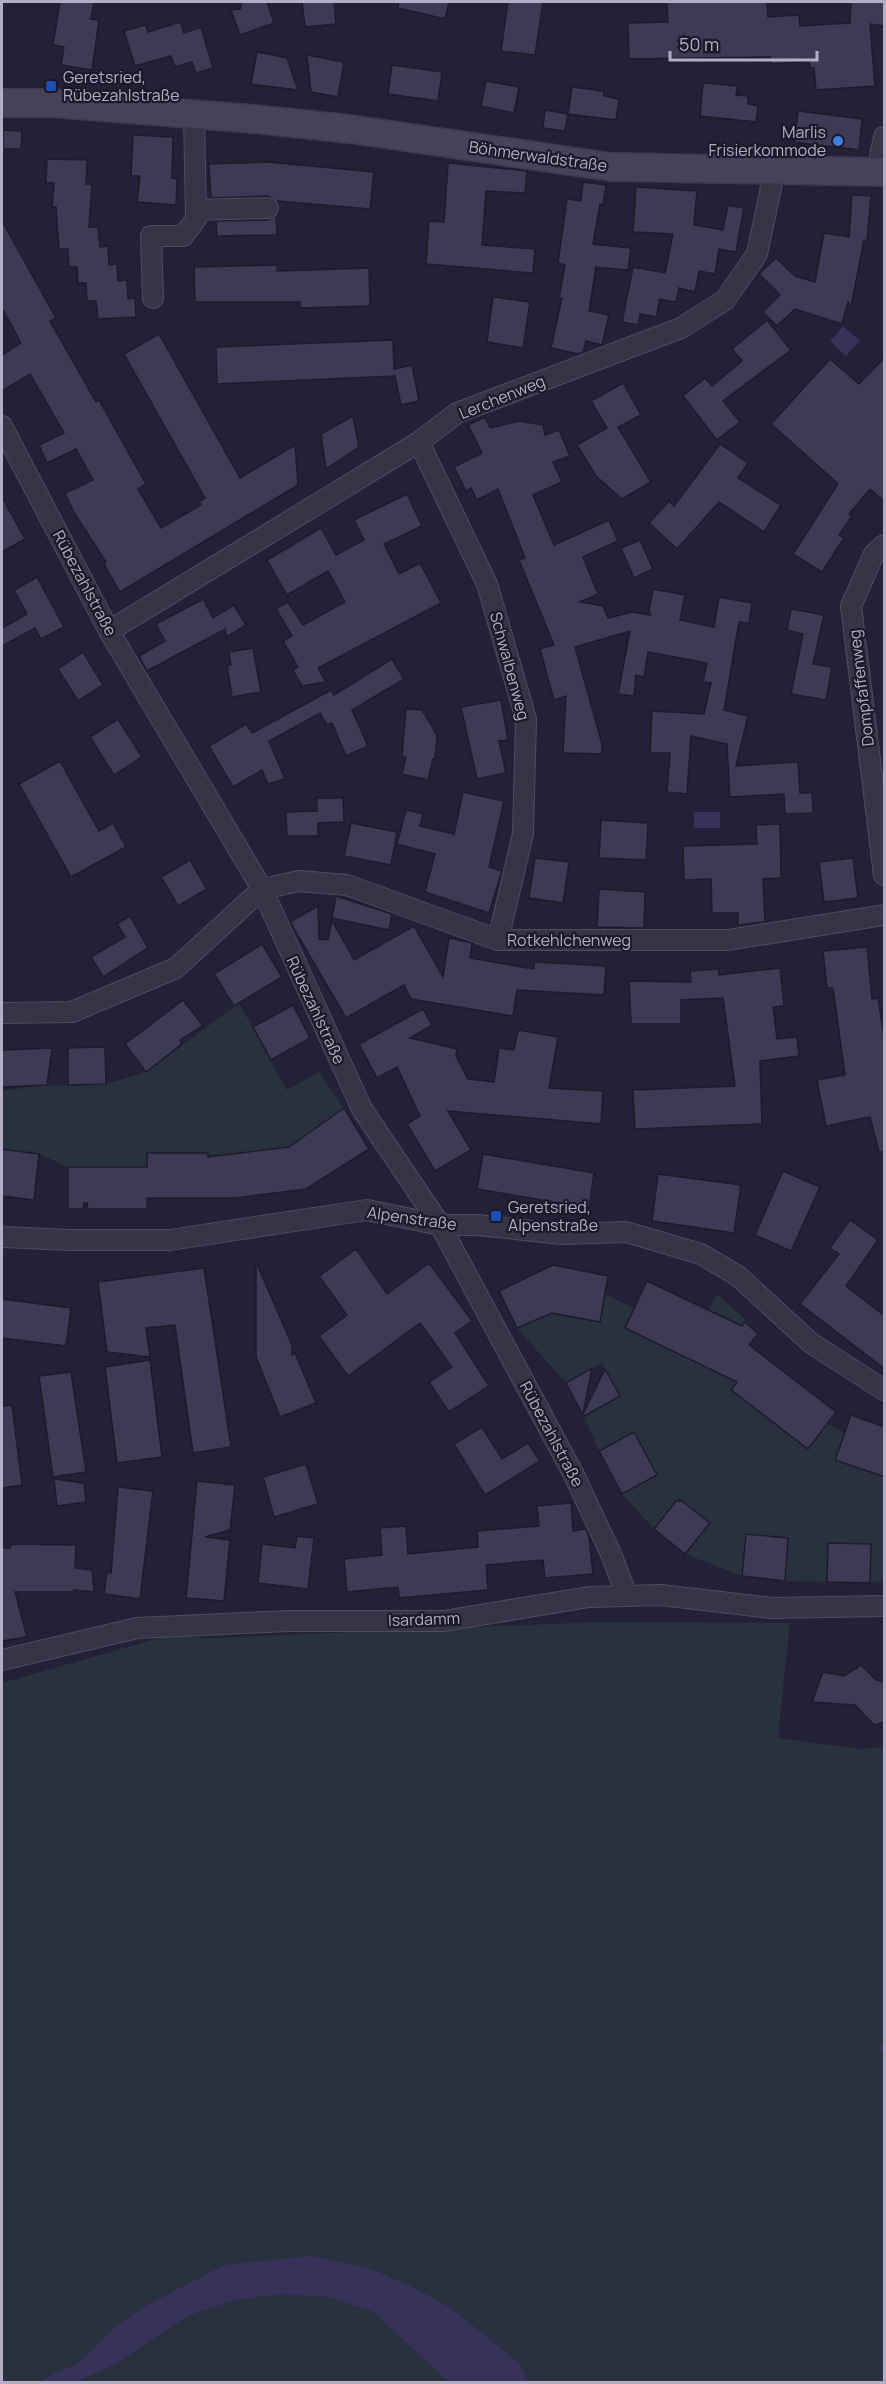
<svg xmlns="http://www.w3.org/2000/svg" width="886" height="2384" viewBox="0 0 886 2384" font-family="Manrope,sans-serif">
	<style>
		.green { fill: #28313e }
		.water { fill: #383159 }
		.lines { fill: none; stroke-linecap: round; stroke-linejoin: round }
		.stream { stroke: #383159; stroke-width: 6 }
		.building { fill: #3e3954; stroke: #1f1b2d; stroke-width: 1.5 }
		.street-casing { stroke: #504b5f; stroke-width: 22 }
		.secondary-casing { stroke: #3e3a4d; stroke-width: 30 }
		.street { stroke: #373447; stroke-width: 20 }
		.secondary { stroke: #47425a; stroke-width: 27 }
		.transit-dot { fill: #1a4fb4; stroke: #1d192b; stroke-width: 2 }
		.shop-dot { fill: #3f7fe0; stroke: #1d192b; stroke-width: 2 }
		.labels { text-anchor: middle; stroke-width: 4.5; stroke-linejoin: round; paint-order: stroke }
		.poi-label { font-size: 16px; fill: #b3aec4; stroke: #1d192b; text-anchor: start }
		.street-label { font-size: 16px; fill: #b3aec4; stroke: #1d192b }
	</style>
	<rect width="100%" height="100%" fill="#242036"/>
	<g class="green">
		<polygon points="239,1003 287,1090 319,1072 344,1108 289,1147 225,1155 147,1153 147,1167 68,1167 39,1154 2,1149 2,1091 37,1086 106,1084 146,1072"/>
		<polygon points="605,1294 634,1308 625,1328 715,1371 738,1324 708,1310 717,1294 746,1320 730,1341 754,1360 731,1390 808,1449 827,1424 845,1433 836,1460 884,1477 884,1580 870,1583 870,1544 828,1543 827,1582 785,1581 788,1538 746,1534 742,1576 685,1554 710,1523 679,1498 654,1529 622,1494 656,1475 634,1432 599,1451 584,1416 620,1396 602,1363 566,1383 517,1328 552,1313 600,1322"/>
		<polygon points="595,1622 790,1623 778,1738 861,1749 884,1747 884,2382 2,2382 2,1683 170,1635 212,1638"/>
	</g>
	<g class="water">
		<polygon points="843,326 860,341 846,356 830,341"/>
		<rect x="694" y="812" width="26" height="16"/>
		<polygon points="311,2256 368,2268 411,2286 451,2308 518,2362 529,2382 449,2382 372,2311 329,2297 281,2294 234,2300 188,2316 119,2362 76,2382 41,2382 51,2375 77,2364 114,2328 142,2308 224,2265"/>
	</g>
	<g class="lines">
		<polyline class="stream" points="881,2048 884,2048"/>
	</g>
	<g class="building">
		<polygon points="60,2 94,2 91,19 99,20 92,70 61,65 64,47 53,45"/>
		<polygon points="242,2 267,2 274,23 240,35 231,10 240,9"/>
		<polygon points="302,2 334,2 336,24 305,27"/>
		<polygon points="399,2 449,2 445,19 398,8"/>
		<polygon points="508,2 543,2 535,55 501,51"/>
		<polygon points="667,2 767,2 768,17 799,15 800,26 850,23 851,2 885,2 885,26 870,24 875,86 816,90 814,68 810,68 809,61 771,64 770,57 629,59 628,23 668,22"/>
		<polygon points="180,22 184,33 201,27 213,68 196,73 192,62 175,67 171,56 135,66 124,31 146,25 148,32"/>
		<polygon points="257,52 287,58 298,90 251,84"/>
		<polygon points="307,55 344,62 338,97 311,92"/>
		<polygon points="392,65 442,72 438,101 388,94"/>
		<polygon points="486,81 519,87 514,113 481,106"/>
		<polygon points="703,83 737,86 736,95 748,96 748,104 758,106 756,122 700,116"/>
		<polygon points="572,87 604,91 604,96 619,99 616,120 568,114"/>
		<polygon points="545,110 568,114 565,131 543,128"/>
		<polygon points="798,111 862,119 859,150 794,142"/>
		<polygon points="3,130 22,131 21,149 3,149"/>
		<polygon points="133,135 173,137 172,178 177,179 176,205 137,202 140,176 131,176"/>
		<polygon points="47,159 87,160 86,184 92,184 89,227 98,227 100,247 108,246 109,265 117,264 118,281 127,280 128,299 135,298 136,317 98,319 96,301 87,301 86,283 78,283 77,267 69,267 68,249 59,249 56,207 52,207 54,183 46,183"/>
		<polygon points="268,162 374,172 370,209 277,201 268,196 211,198 209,164"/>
		<polygon points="448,163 527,171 525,193 486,191 482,245 535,249 533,273 426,264 429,221 444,222"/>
		<polygon points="583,182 606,185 603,205 600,204 593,244 631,248 628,270 596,267 589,311 609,315 602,345 586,341 583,352 578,354 551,348 562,298 559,298 565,265 558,263 567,199 581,201"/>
		<polygon points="636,187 697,191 694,225 723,230 728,205 744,208 736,252 719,249 715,274 699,271 695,292 679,288 676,302 660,299 656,317 640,314 638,325 622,322 633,267 665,273 673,234 633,232"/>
		<polygon points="852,195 871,196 867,241 864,240 851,307 848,302 842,324 795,309 777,326 763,312 780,295 759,274 776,258 795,276 815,282 824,233 849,237"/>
		<polygon points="276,216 277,235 217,236 216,221 268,220"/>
		<polygon points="2,221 56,318 50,321 96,402 99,400 146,484 138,489 161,528 201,505 199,502 205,498 124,354 159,334 240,478 295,445 298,485 120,592 104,564 106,562 73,511 65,493 93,480 76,449 47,463 39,445 64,433 30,374 2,391 2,355 21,343 2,308"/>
		<polygon points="277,265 277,271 369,268 370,306 300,308 300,302 195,302 194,267"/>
		<polygon points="493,297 530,302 523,348 487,342"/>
		<polygon points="767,320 791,350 723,401 740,422 717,440 683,396 705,378 712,386 742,361 732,349"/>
		<polygon points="393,340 394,369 412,365 419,401 401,405 395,376 217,384 216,347"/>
		<polygon points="885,357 885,502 870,489 849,514 852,516 839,535 844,538 822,572 793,554 838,484 771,424 830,359 859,384"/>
		<polygon points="623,383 641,415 618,427 651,482 622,499 596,476 577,445 607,428 591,401"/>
		<polygon points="353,416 359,447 326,469 321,434"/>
		<polygon points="485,417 490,428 519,421 543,425 545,435 559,430 570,456 553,462 562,482 533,495 554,545 609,520 618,541 583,557 598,594 580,602 603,606 608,618 632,612 651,615 649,610 653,589 685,595 680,620 714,627 719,597 752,603 749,623 739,622 724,710 748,716 736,766 798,762 800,793 812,793 813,813 785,814 784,794 730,797 727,744 691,736 687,794 667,792 670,753 650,753 652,711 704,714 711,683 703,682 707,663 648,652 644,677 636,675 634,696 618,694 630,631 575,647 602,744 602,754 563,753 566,696 554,700 540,649 554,645 519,560 525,558 498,489 477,500 471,488 466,491 454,467 482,453 468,425"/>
		<polygon points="720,444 748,463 738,478 781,505 764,532 719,502 677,549 649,523 669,501 674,506"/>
		<polygon points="407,494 422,526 384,544 399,574 420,563 441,603 318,668 326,682 302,686 293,670 298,667 283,641 292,636 276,609 288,602 303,625 345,602 328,571 287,595 267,560 321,528 336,555 364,540 354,520"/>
		<polygon points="2,497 25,539 2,552"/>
		<polygon points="640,540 653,569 634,578 621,548"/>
		<polygon points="37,577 64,627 41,639 35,628 2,646 2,628 27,614 14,590"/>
		<polygon points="203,599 213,618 234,605 246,625 227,637 225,629 147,671 139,656 165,641 156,624"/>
		<polygon points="791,609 824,615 813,664 832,667 826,700 791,694 803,634 787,630"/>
		<polygon points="253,648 261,692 232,697 227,665 231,665 229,652"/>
		<polygon points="83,652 103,685 78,701 58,669"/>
		<polygon points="392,659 404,679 352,710 368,746 346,756 332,723 327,725 320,713 269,741 285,779 268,784 262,770 233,787 209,746 246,724 252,733 331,690 334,695"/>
		<polygon points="501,700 508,740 499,741 506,773 477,779 461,707"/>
		<polygon points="406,709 422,710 437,735 435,759 433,759 428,780 402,774 406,757 402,757"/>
		<polygon points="118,719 142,757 114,775 90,737"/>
		<polygon points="60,761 99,831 113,823 126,847 71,877 19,784"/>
		<polygon points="463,792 504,801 489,867 502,871 489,913 425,892 435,854 397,844 406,810 423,814 420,826 454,834"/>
		<polygon points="317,798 343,798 344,822 318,823 318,836 287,836 286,812 317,811"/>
		<polygon points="601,820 648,823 646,860 599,858"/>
		<polygon points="351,823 397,832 391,865 344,856"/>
		<polygon points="780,824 781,878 763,879 765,922 738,925 738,913 712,913 711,879 684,880 683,846 757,844 756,825"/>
		<polygon points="535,858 569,862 563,903 529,898"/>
		<polygon points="853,858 858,898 824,902 819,862"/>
		<polygon points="190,860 207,889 178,906 161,877"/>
		<polygon points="599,889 645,892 644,928 597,927"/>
		<polygon points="336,896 392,914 389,930 332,918"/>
		<polygon points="318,906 319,939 328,940 332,920 354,960 414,926 443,977 449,938 472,943 470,958 534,969 534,962 606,966 604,995 517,990 513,1016 411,999 404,985 346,1018 290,922"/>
		<polygon points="130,916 148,948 103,977 91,957 125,937 117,924"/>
		<polygon points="262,944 282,977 234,1006 214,974"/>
		<polygon points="867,947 872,999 878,998 885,1043 885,1151 879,1152 870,1117 826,1126 817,1080 845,1075 833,988 827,988 823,951"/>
		<polygon points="780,968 784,1006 773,1007 777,1039 797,1037 799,1056 760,1061 762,1124 635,1129 633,1090 735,1086 723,998 681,1000 681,1024 631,1024 629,981 691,982 690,971 719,969 719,975"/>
		<polygon points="183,1000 203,1026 180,1040 182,1044 146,1072 125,1044"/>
		<polygon points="293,1005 310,1038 271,1060 253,1027"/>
		<polygon points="423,1009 432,1025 410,1038 457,1049 456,1056 468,1079 494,1082 499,1048 514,1050 518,1030 558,1037 549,1088 603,1091 601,1124 448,1111 471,1150 435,1171 407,1124 420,1116 397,1067 377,1078 359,1044"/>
		<polygon points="105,1047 106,1084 68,1085 68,1048"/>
		<polygon points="52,1048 47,1085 2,1087 2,1050"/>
		<polygon points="344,1108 369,1149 306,1189 235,1198 147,1198 147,1209 88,1209 87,1203 84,1203 83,1209 68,1209 68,1167 147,1167 147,1153 208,1153 208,1157 289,1147"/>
		<polygon points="2,1149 39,1154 34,1200 2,1196"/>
		<polygon points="483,1154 594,1173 589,1208 477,1189"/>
		<polygon points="783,1171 820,1187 791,1251 755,1235"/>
		<polygon points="658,1174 741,1185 734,1233 652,1221"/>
		<polygon points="850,1220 878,1240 846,1286 885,1316 885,1369 800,1304 839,1254 830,1248"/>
		<polygon points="356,1249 387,1294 429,1263 472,1321 455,1333 489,1386 449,1412 429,1382 452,1367 420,1323 348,1376 319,1336 347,1315 319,1276"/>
		<polygon points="256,1262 292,1345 292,1355 295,1353 316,1403 280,1417 256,1357"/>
		<polygon points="553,1265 608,1276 600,1322 552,1313 517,1328 499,1291"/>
		<polygon points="204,1268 231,1447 193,1453 175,1325 146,1328 150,1357 107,1352 98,1282"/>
		<polygon points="647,1281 742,1326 745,1322 758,1334 749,1345 836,1412 808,1449 731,1390 737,1382 625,1328"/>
		<polygon points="2,1299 71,1308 66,1346 2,1338"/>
		<polygon points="150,1360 162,1457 117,1463 105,1367"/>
		<polygon points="592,1368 583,1414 605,1369 620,1396 581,1418 583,1415 566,1383"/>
		<polygon points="71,1372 86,1472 53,1477 39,1376"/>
		<polygon points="12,1405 22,1485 2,1488 2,1406"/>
		<polygon points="851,1415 885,1427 885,1477 835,1460"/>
		<polygon points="482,1427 502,1459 528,1443 540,1461 485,1495 454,1444"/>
		<polygon points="634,1432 657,1475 622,1494 599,1451"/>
		<polygon points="306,1464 318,1504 274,1517 263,1477"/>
		<polygon points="54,1479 84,1483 86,1502 57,1506"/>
		<polygon points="197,1481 235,1485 230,1530 205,1537 230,1540 224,1601 186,1598"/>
		<polygon points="118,1487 153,1491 140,1599 104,1594 107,1572 111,1573"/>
		<polygon points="676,1501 682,1501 710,1523 685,1554 654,1529"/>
		<polygon points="571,1503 573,1531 586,1529 589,1536 593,1574 545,1578 543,1560 486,1565 488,1590 399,1598 398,1587 347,1592 344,1559 382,1555 380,1528 406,1526 408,1554 478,1547 477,1531 539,1526 537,1506"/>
		<polygon points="746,1534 788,1538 785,1581 742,1576"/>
		<polygon points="297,1536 314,1538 308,1589 258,1583 262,1544 295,1548"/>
		<polygon points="828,1543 871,1544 870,1583 827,1582"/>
		<polygon points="12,1544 76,1545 75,1568 92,1570 94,1592 74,1590 74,1592 15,1592 27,1637 2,1641 2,1548 10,1548"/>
		<polygon points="861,1665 876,1680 885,1682 885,1722 874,1725 855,1705 812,1702 823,1672 844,1676"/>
	</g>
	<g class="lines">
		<defs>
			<g id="street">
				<polyline points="877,172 884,137"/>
				<polyline points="196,210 268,208"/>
				<polyline points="153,298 151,236 183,236 196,219 194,114"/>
				<polyline points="2,426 109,631 262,889 362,1109 440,1225 574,1475 611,1554 627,1596"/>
				<polyline points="419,442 487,584 526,719 523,834 498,940"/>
				<polyline points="884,545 874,554 851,606 884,875"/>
				<polyline points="109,631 419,442 457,413 681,328 725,300 757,254 775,169"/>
				<polyline points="2,1013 72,1012 176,968 262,889 299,881 347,885 498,940 728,940 884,915"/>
				<polyline points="2,1237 70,1240 170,1240 367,1210 440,1225 478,1225 561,1234 626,1232 701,1254 738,1276 811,1343 884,1390"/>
				<polyline points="2,1660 137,1628 289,1621 444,1621 589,1597 661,1595 772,1608 884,1606"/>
			</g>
			<polyline id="secondary" points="2,103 51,103 254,119 350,129 611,167 884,172"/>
		</defs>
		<use href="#street" class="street-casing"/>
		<use href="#secondary" class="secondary-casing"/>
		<use href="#street" class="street"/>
		<use href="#secondary" class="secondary"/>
	</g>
	<g class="transit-dot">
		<rect x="45" y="80" width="12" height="12" rx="3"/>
		<rect x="490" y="1210" width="12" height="12" rx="3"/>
	</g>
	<circle class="shop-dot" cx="838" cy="141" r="6"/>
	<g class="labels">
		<g class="poi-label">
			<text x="63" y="83">Geretsried,<tspan x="63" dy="18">Rübezahlstraße</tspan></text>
			<text x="826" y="138" text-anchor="end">Marlis<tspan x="826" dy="18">Frisierkommode</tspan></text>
			<text x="508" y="1213">Geretsried,<tspan x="508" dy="18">Alpenstraße</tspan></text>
		</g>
		<g class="street-label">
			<text transform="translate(538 156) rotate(8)" y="6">Böhmerwaldstraße</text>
			<text transform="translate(502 397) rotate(-22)" y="6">Lerchenweg</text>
			<text transform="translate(85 583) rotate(62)" y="6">Rübezahlstraße</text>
			<text transform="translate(510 666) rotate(75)" y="6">Schwalbenweg</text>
			<text transform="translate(861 688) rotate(-97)" y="6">Dompfaffenweg</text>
			<text x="569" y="946">Rotkehlchenweg</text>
			<text transform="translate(316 1010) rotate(65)" y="6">Rübezahlstraße</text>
			<text transform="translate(412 1218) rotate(8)" y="6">Alpenstraße</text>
			<text transform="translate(552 1434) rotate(62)" y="6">Rübezahlstraße</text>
			<text transform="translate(424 1619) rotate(-2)" y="6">Isardamm</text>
		</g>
	</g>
	<rect width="886" height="2384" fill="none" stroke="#b3aec4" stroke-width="6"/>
	<path d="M670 51v9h147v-9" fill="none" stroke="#b3aec4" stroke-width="3"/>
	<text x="679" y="51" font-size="18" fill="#b3aec4" stroke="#1d192b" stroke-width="4.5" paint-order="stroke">50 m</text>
</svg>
